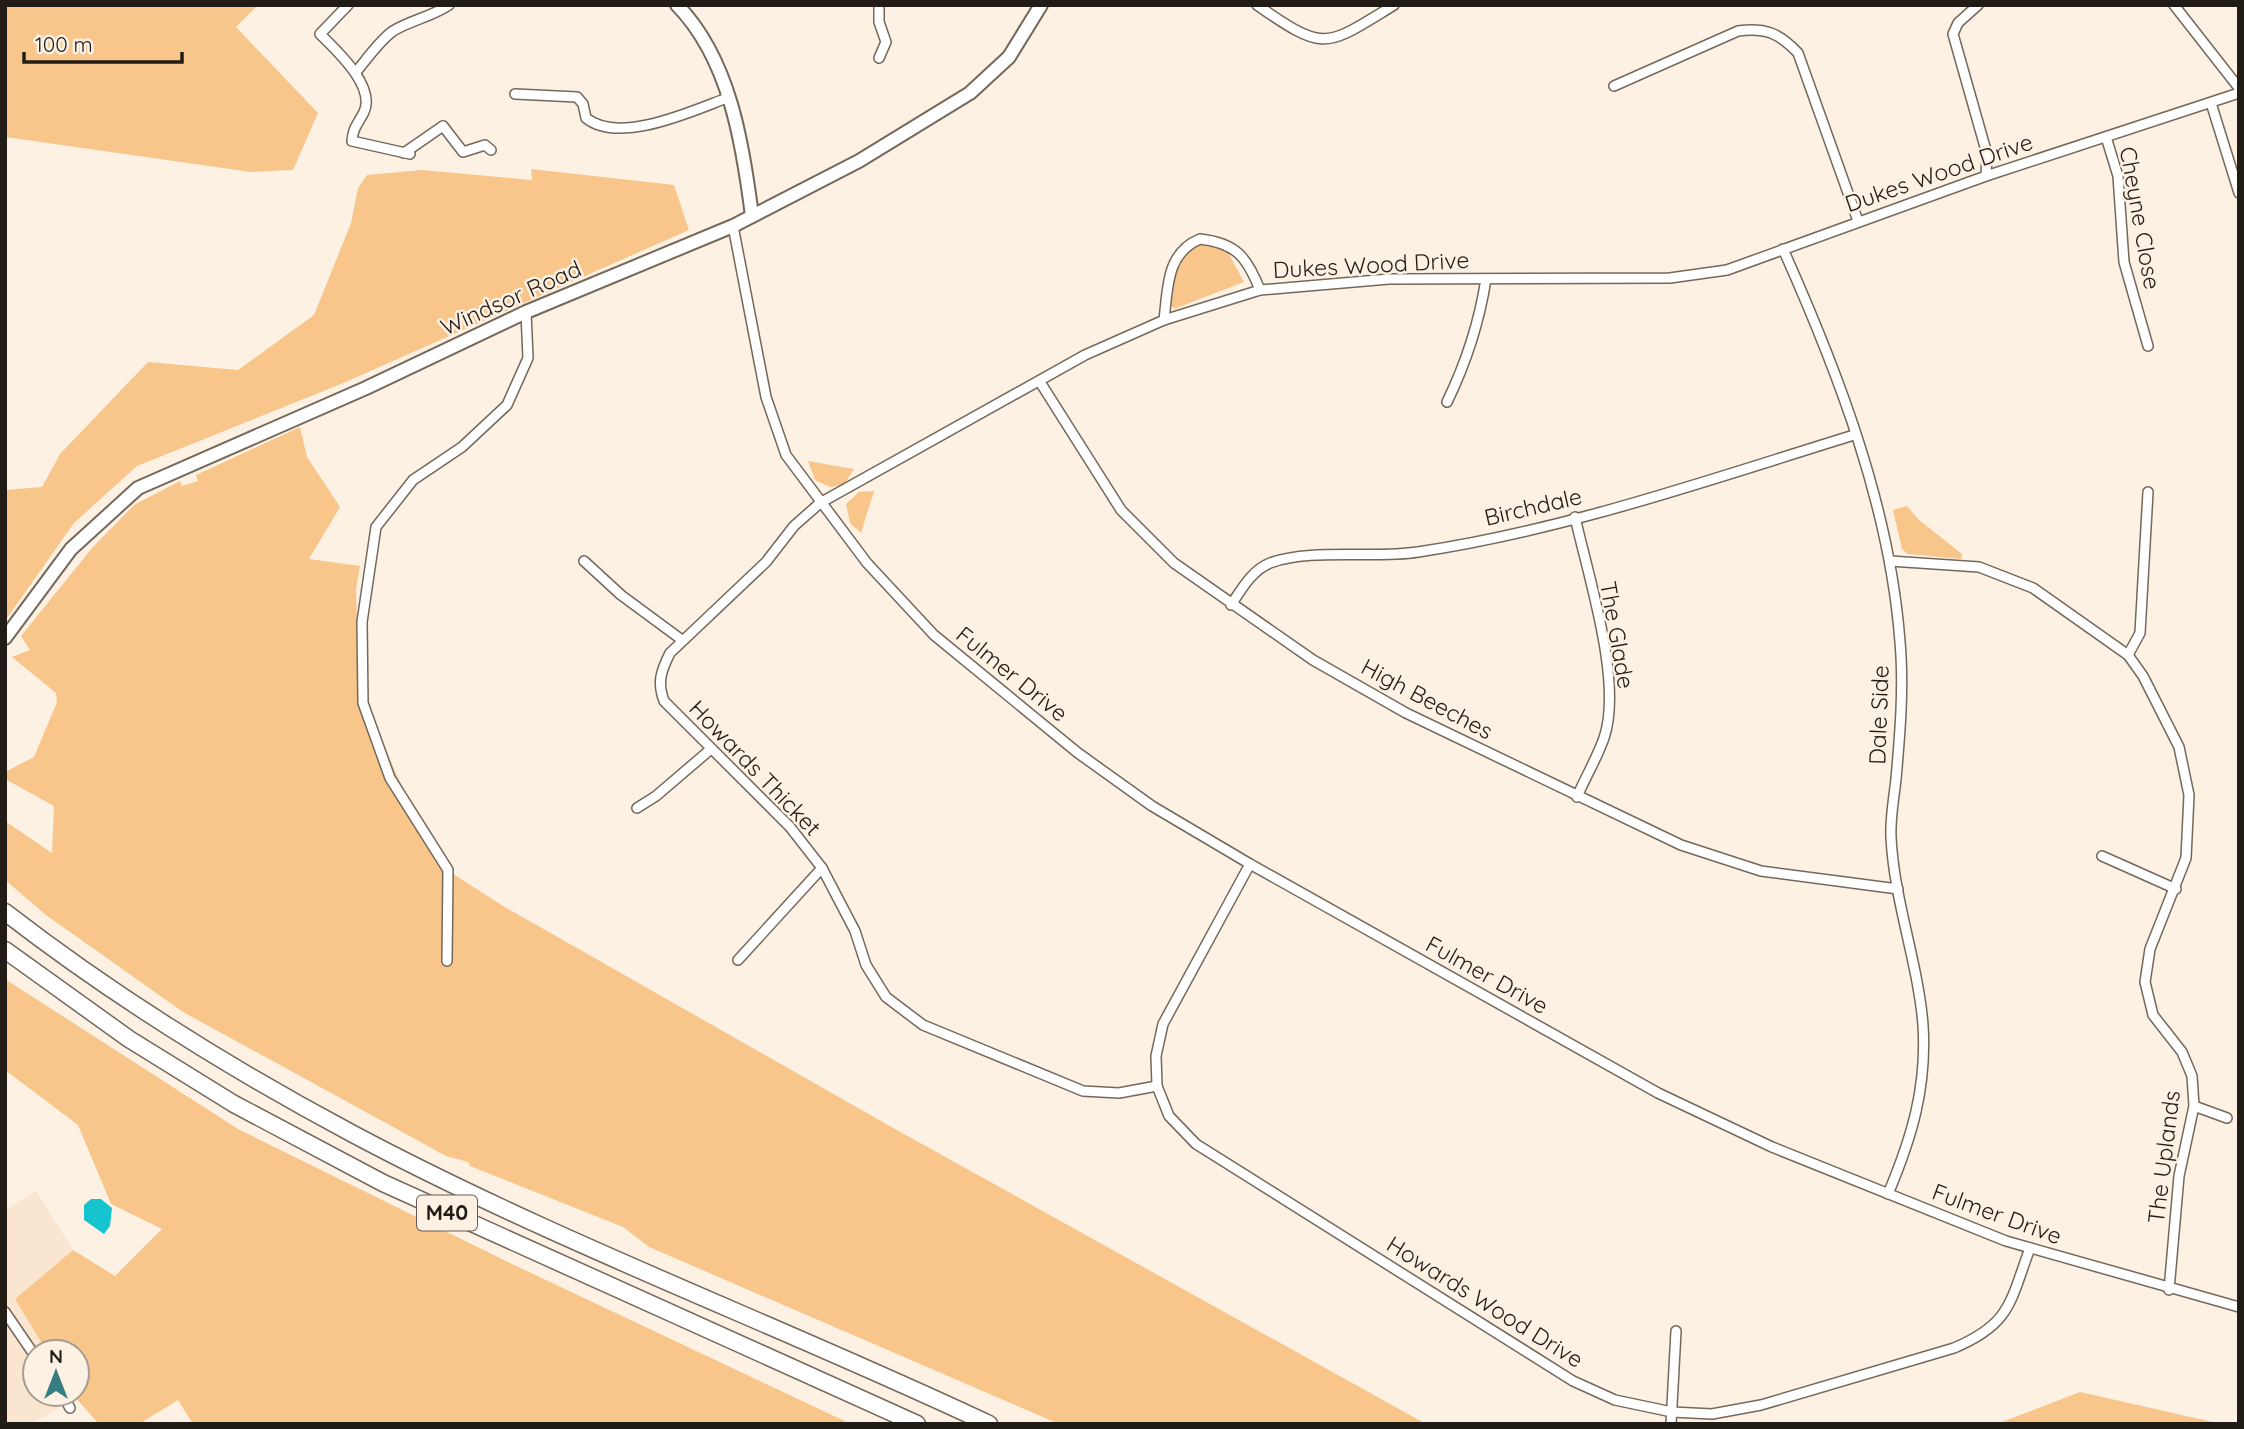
<svg xmlns="http://www.w3.org/2000/svg" width="2244" height="1429" viewBox="0 0 2244 1429" font-family="Quicksand,sans-serif">
	<style>
		.built { fill: #fae6d0 }
		.green { fill: #f8c68b }
		.water { fill: #16c4d0 }
		.lines { fill: none; stroke-linecap: round; stroke-linejoin: round }
		.street-casing { stroke: #74685a; stroke-width: 12 }
		.secondary-casing { stroke: #74685a; stroke-width: 16 }
		.highway-casing { stroke: #74685a; stroke-width: 19 }
		.street { stroke: #fff; stroke-width: 9 }
		.secondary { stroke: #fff; stroke-width: 12 }
		.highway { stroke: #fff; stroke-width: 16 }
		.labels { text-anchor: middle; stroke-width: 5; stroke-linejoin: round; paint-order: stroke }
		.shield { fill: #fdf1e4; stroke: #645c54; stroke-width: 2 }
		.shield-label { font-size: 21px; font-weight: bold; fill: #221c17 }
		.street-label { font-size: 23px; fill: #221c17; stroke: #fdf1e4 }
	</style>
	<rect width="100%" height="100%" fill="#fdf1e4"/>
	<polygon class="built" points="36,1191 73,1250 15,1299 47,1352 35,1352 35,1394 72,1394 75,1399 30,1424 5,1424 5,1211"/>
	<g class="green">
		<polygon points="5,5 258,5 236,27 318,113 293,170 251,172 5,137"/>
		<polygon points="531,169 674,185 689,230 341,384 137,466 74,523 5,621 5,490 42,487 60,454 148,362 238,370 314,315 351,223 358,188 367,175 422,170 532,180"/>
		<path d="M 1205,243 L 1224,245 L 1244,282 L 1174,309 L 1166,299 C 1174,269 1174,255 1205,243 Z"/>
		<polygon points="300,427 307,457 340,507 309,559 360,566 356,589 359,690 436,863 503,906 895,1129 1426,1424 1059,1424 649,1247 623,1227 470,1166 468,1162 446,1156 183,1012 46,915 5,880 5,821 52,853 54,806 5,779 5,772 34,757 57,702 56,693 12,657 30,650 21,636 92,548 134,505 180,481 182,486 198,481 196,475"/>
		<polygon points="808,461 854,469 844,485 830,487 815,480"/>
		<polygon points="874,491 861,533 850,523 846,504 859,492"/>
		<polygon points="1907,506 1918,519 1962,554 1961,559 1908,554 1902,549 1893,510"/>
		<polygon points="5,979 238,1129 512,1264 851,1424 193,1424 178,1400 139,1424 99,1424 72,1394 77,1394 77,1352 47,1352 15,1299 73,1250 115,1276 162,1229 111,1204 78,1125 5,1070"/>
		<polygon points="2080,1392 2222,1424 1997,1424"/>
	</g>
	<polygon class="water" points="91,1199 101,1199 112,1208 110,1226 104,1234 84,1220 84,1205"/>
	<g class="lines">
		<defs>
			<g id="street">
				<path d="M 348,5 L 320,34 C 336,50 376,86 364,112 C 358,124 353,127 352,141 L 410,154"/>
				<polyline points="879,5 879,22 886,42 879,58"/>
				<path d="M 1257,5 C 1326,53 1325,47 1394,5"/>
				<polyline points="1978,5 1958,23 1953,34 1987,154 1986,176"/>
				<polyline points="2174,5 2239,88"/>
				<path d="M 356,72 C 367,59 379,41 393,31 C 411,20 431,17 449,5"/>
				<path d="M 1614,86 L 1738,31 C 1765,27 1779,33 1798,53 L 1858,221"/>
				<path d="M 515,94 L 577,97 L 583,104 L 586,118 C 619,145 692,111 727,98"/>
				<polyline points="2211,103 2239,193"/>
				<polyline points="2106,137 2118,176 2124,262 2148,346"/>
				<polyline points="404,153 443,126 463,152 485,145 491,150"/>
				<polyline points="733,226 766,397 786,455 867,563 934,635 1078,753 1152,806 1250,864 1658,1093 1772,1147 2006,1241 2239,1307"/>
				<path d="M 1783,249 C 1838,372 1890,507 1900,642 C 1904,687 1900,734 1896,779 C 1894,798 1890,818 1891,837 C 1894,901 1918,962 1923,1025 C 1927,1087 1912,1137 1888,1194"/>
				<path d="M 1164,320 C 1168,288 1166,253 1200,239 C 1236,243 1247,257 1260,290"/>
				<polyline points="1040,382 1121,510 1174,563 1313,660 1406,713 1681,845 1761,871 1898,889"/>
				<path d="M 1447,402 C 1467,361 1479,324 1486,279"/>
				<path d="M 1575,517 C 1588,576 1623,682 1604,738 C 1597,758 1585,778 1577,797"/>
				<polyline points="584,561 621,595 682,640"/>
				<polyline points="1890,561 1979,567 2033,588 2128,655 2143,676 2179,747 2189,795 2186,858 2150,949 2145,982 2153,1015 2182,1052 2192,1076 2194,1106 2179,1176 2169,1290"/>
				<path d="M 1231,605 C 1241,590 1252,570 1270,563 C 1310,548 1374,559 1418,552 C 1566,530 1711,479 1854,435"/>
				<polyline points="2128,655 2140,633 2148,492"/>
				<polyline points="637,808 656,796 711,749"/>
				<polyline points="2102,856 2176,889"/>
				<path d="M 1250,864 L 1163,1024 L 1156,1056 L 1157,1086 L 1169,1116 L 1196,1144 L 1573,1381 L 1615,1400 L 1672,1412 L 1712,1414 L 1761,1405 L 1954,1348 C 2011,1324 2010,1302 2030,1248"/>
				<polyline points="738,960 822,868"/>
				<polyline points="447,961 448,870 390,778 363,703 362,622 376,527 413,480 462,447 507,405 528,358 526,312"/>
				<path d="M 1157,1086 L 1119,1093 L 1083,1091 L 923,1025 L 886,997 L 866,965 L 855,931 L 822,868 L 790,827 L 664,701 C 657,682 661,671 670,653 L 766,562 L 794,526 L 820,503 L 1085,355 L 1164,320 L 1260,290 L 1389,279 L 1670,278 L 1727,270 L 1986,176 L 2239,93"/>
				<polyline points="2194,1106 2227,1118"/>
				<polyline points="5,1312 35,1356"/>
				<polyline points="62,1394 70,1408"/>
				<polyline points="1671,1424 1676,1331"/>
			</g>
			<g id="secondary">
				<path d="M 677,5 C 730,59 743,145 752,216"/>
				<polyline points="5,638 71,549 138,488 366,388 526,312 733,226 859,161 970,93 1009,57 1041,5"/>
			</g>
			<g id="highway">
				<path d="M 5,912 C 115,997 231,1069 353,1134 C 558,1243 779,1325 989,1424"/>
				<polyline points="5,950 129,1039 234,1104 383,1183 917,1424"/>
			</g>
		</defs>
		<use href="#street" class="street-casing"/>
		<use href="#secondary" class="secondary-casing"/>
		<use href="#highway" class="highway-casing"/>
		<use href="#street" class="street"/>
		<use href="#secondary" class="secondary"/>
		<use href="#highway" class="highway"/>
	</g>
	<g class="labels">
		<rect class="shield" x="417" y="1195.5" width="60" height="35" rx="5"/>
		<g class="shield-label">
			<text x="447" y="1220">M40</text>
		</g>
		<g class="street-label">
			<text transform="translate(1939 173) rotate(-19)" y="8">Dukes Wood Drive</text>
			<text transform="translate(2140 218) rotate(80)" y="8">Cheyne Close</text>
			<text transform="translate(1371 265) rotate(-3)" y="8">Dukes Wood Drive</text>
			<text transform="translate(511 298) rotate(-24)" y="8">Windsor Road</text>
			<text transform="translate(1533 507) rotate(-13)" y="8">Birchdale</text>
			<text transform="translate(1617 635) rotate(80)" y="8">The Glade</text>
			<text transform="translate(1012 674) rotate(39)" y="8">Fulmer Drive</text>
			<text transform="translate(1427 699) rotate(28)" y="8">High Beeches</text>
			<text transform="translate(1879 715) rotate(-88)" y="8">Dale Side</text>
			<text transform="translate(755 768) rotate(46)" y="8">Howards Thicket</text>
			<text transform="translate(1487 975) rotate(29)" y="8">Fulmer Drive</text>
			<text transform="translate(2164 1157) rotate(-83)" y="8">The Uplands</text>
			<text transform="translate(1997 1214) rotate(20)" y="8">Fulmer Drive</text>
			<text transform="translate(1485 1302) rotate(32)" y="8">Howards Wood Drive</text>
		</g>
	</g>
	<rect width="2244" height="1429" fill="none" stroke="#221c17" stroke-width="14"/>
	<g transform="translate(56 1373)"><circle r="33" fill="#fdf1e4" stroke="#a59c92" stroke-width="2"/>
	<path d="M0-5L12 26L0 18L-12 26Z" fill="#357d83"/>
	<text y="-10" font-size="19" font-weight="bold" text-anchor="middle" fill="#221c17">N</text>
	</g>
	<path d="M24 52v10h158v-10" fill="none" stroke="#221c17" stroke-width="3.5"/>
	<text x="35" y="52" font-size="21" fill="#221c17" stroke="#fdf1e4" stroke-width="5" paint-order="stroke">100 m</text>
</svg>
